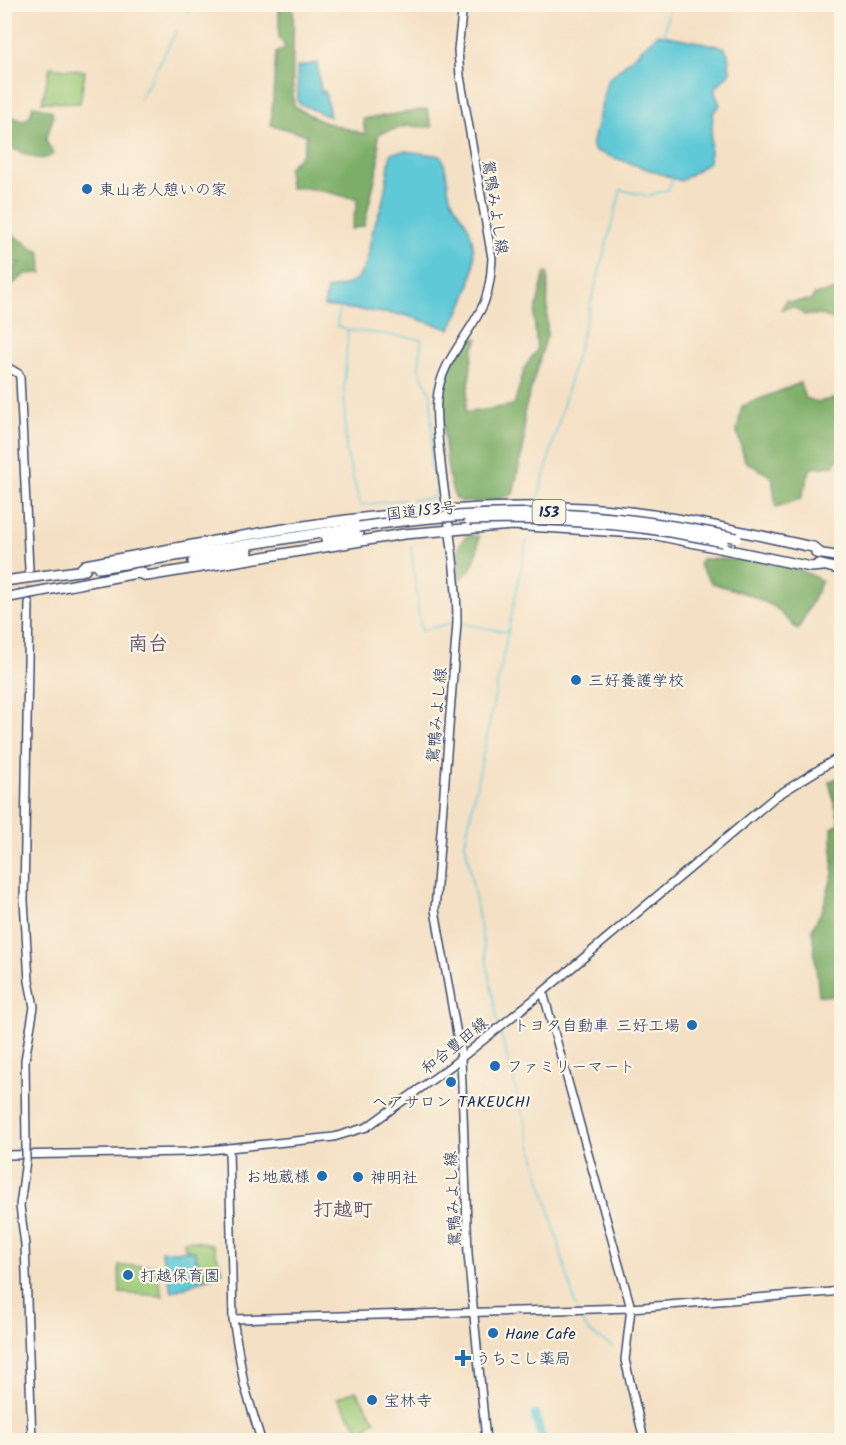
<svg xmlns="http://www.w3.org/2000/svg" width="846" height="1445" viewBox="0 0 846 1445" font-family="Kalam,'Klee One',sans-serif">
	<style>
		.green { fill: #9cca78; stroke: #5c7c6b; stroke-width: 1.5 }
		.forest { fill: #7dae68; stroke: #4c6e63; stroke-width: 1.5 }
		.water { fill: #5ec9d7; stroke: #3c7c9a; stroke-width: 1.5 }
		.lines { fill: none; stroke-linecap: round; stroke-linejoin: round }
		.stream { stroke: #5ec9d7; stroke-width: 1.5 }
		.river { stroke: #5ec9d7; stroke-width: 9 }
		.secondary-tunnel { stroke: #c9bdb0; stroke-width: 7; stroke-dasharray: 7 3.5; stroke-linecap: butt }
		.secondary-casing { stroke: #3c4a6d; stroke-width: 10 }
		.highway-casing { stroke: #3c4a6d; stroke-width: 12 }
		.secondary { stroke: #fff; stroke-width: 7 }
		.highway { stroke: #fff; stroke-width: 9 }
		.secondary-bridge-casing { stroke: #3c4a6d; stroke-width: 10; stroke-linecap: butt }
		.highway-bridge-casing { stroke: #3c4a6d; stroke-width: 12; stroke-linecap: butt }
		.secondary-bridge { stroke: #fff; stroke-width: 7 }
		.highway-bridge { stroke: #fff; stroke-width: 9 }
		.poi-dot { fill: #1f6fb2; stroke: #fcf5e5; stroke-width: 2 }
		.labels { text-anchor: middle; stroke-width: 4.5; stroke-linejoin: round; paint-order: stroke }
		.shield { fill: #fcf5e5; stroke: #5e6a86; stroke-width: 1.5 }
		.shield-label { font-size: 15px; font-weight: bold; fill: #1b2f5e }
		.poi-label { font-size: 16px; fill: #1b2f5e; stroke: #fcf5e5; text-anchor: start }
		.street-label { font-size: 16px; fill: #1b2f5e; stroke: #fcf5e5 }
		.quarter-label { font-size: 20px; font-weight: bold; fill: #655a73; stroke: #fcf5e5 }
	</style>
	<rect width="100%" height="100%" fill="#fcf5e5"/>
	<filter id="ink" filterUnits="userSpaceOnUse"><feTurbulence type="fractalNoise" baseFrequency=".0167" numOctaves="2"/><feDisplacementMap in="SourceGraphic" scale="12" xChannelSelector="R" yChannelSelector="G"/><feConvolveMatrix kernelMatrix="1 2 1 2 8 2 1 2 1" color-interpolation-filters="sRGB"/></filter>
	<filter id="wash" filterUnits="userSpaceOnUse"><feTurbulence type="fractalNoise" baseFrequency=".008" numOctaves="4" result="noise"/><feDisplacementMap in="SourceGraphic" scale="24" xChannelSelector="R" yChannelSelector="G"/><feGaussianBlur stdDeviation="1.35" result="paint"/><feColorMatrix in="noise" values="0 0 0 0 0 0 0 0 0 0 0 0 0 0 0 0 0 1.4 0 .05"/><feComposite in="paint" operator="in"/></filter>
	<g filter="url(#wash)">
		<rect width="100%" height="100%" fill="#f4e0c4"/>
		<g class="green">
			<polygon points="50,67 85,71 80,103 42,102"/>
			<polygon points="190,1240 213,1245 223,1272 204,1280 195,1251 185,1249 184,1241"/>
			<polygon points="154,1265 163,1296 120,1293 119,1266"/>
			<polygon points="356,1391 375,1420 361,1432 337,1398"/>
		</g>
		<g class="forest">
			<path d="M 293,4 C 295,38 290,72 294,106 L 320,121 L 365,134 L 363,119 L 427,109 L 432,127 L 407,126 L 378,134 L 379,161 L 364,226 L 351,229 L 358,199 C 335,195 313,186 290,188 L 288,168 L 302,154 L 307,135 L 271,125 L 276,53 L 286,48 L 279,37 L 279,5 Z"/>
			<path d="M 33,105 L 52,111 L 53,118 L 46,140 L 53,154 C 39,167 20,148 5,147 L 5,114 L 23,121 L 30,116 Z"/>
			<polygon points="8,232 41,253 42,273 26,274 5,290 5,273 22,262 5,264 5,233"/>
			<path d="M 545,272 L 548,273 L 547,335 L 524,413 L 524,444 L 513,494 C 503,499 462,508 455,497 C 446,480 440,401 445,382 C 449,365 458,351 468,336 L 478,339 L 473,350 L 465,413 L 514,405 L 525,367 L 537,350 L 534,318 Z"/>
			<path d="M 841,275 L 841,322 L 836,323 C 826,313 816,315 804,315 L 794,307 L 782,309 L 786,300 L 789,302 L 811,300 L 814,295 L 837,290 Z"/>
			<polygon points="800,383 805,398 818,402 840,397 841,456 832,466 811,468 801,499 776,507 772,477 745,461 737,431 742,406"/>
			<path d="M 466,536 L 479,536 C 478,551 475,571 460,579 C 459,564 454,547 466,536 Z"/>
			<path d="M 702,559 C 741,559 788,559 822,581 L 798,630 L 775,607 L 750,595 L 712,583 L 699,565 Z"/>
			<polygon points="841,776 841,997 819,995 812,929 823,908 833,874 832,828 840,824 829,782"/>
		</g>
		<g class="water">
			<polygon points="658,34 724,47 728,54 730,72 714,90 720,105 713,113 709,162 681,181 595,151 592,146 607,81"/>
			<polygon points="317,63 321,92 325,91 330,117 298,103 297,67"/>
			<path d="M 405,151 L 441,156 C 448,169 446,182 450,196 C 455,209 467,220 470,232 C 481,269 467,298 450,329 L 404,315 L 324,306 L 327,289 C 371,285 365,260 373,230 C 375,221 380,213 382,204 C 386,187 388,170 391,153 Z"/>
			<polygon points="161,1251 193,1251 203,1280 172,1292"/>
		</g>
		<g class="lines">
			<g class="stream">
				<polyline points="188,14 191,4"/>
				<polyline points="664,37 668,13 675,4"/>
				<polyline points="140,99 177,30"/>
				<polyline points="339,308 337,326 348,330 344,389 346,450 360,505 404,500"/>
				<polyline points="348,330 421,339 419,370 431,394 432,444 430,465 438,490 434,492 433,498 412,500"/>
				<polyline points="538,499 621,190 648,196 669,189 673,179"/>
				<polyline points="411,547 421,631 454,622"/>
				<polyline points="459,623 507,632"/>
				<polyline points="498,1024 465,842 527,539"/>
				<polyline points="500,1031 576,1307"/>
				<polyline points="577,1312 589,1332 613,1347"/>
			</g>
			<polyline class="river" points="535,1415 542,1440"/>
		</g>
	</g>
	<g filter="url(#ink)">
		<g class="lines">
			<polyline class="secondary-tunnel" points="29,603 29,575"/>
			<defs>
				<g id="secondary">
					<path d="M 463,4 L 458,50 L 460,76 L 492,258 C 491,273 490,288 484,303 C 469,337 440,361 437,400 C 435,421 439,443 441,464 C 447,517 457,570 457,623 L 435,910 L 461,1057 L 468,1254 L 486,1440"/>
					<polyline points="4,365 19,374 20,378 29,569"/>
					<polyline points="543,992 631,1308 625,1360 644,1440"/>
					<polyline points="26,1144 25,1060 34,1007 29,981 24,901 29,603"/>
					<polyline points="229,1148 233,1319 244,1384 261,1440"/>
					<polyline points="4,1155 190,1152 334,1137 367,1127 451,1066 543,992 775,797 842,755"/>
					<polyline points="26,1160 20,1206 25,1245 32,1440"/>
					<polyline points="233,1319 631,1308 831,1292 842,1289"/>
				</g>
				<g id="highway">
					<polyline points="326,540 359,533"/>
					<polyline points="816,553 842,557"/>
					<polyline points="193,562 248,552"/>
					<polyline points="818,564 842,570"/>
					<polyline points="99,568 359,527"/>
					<path d="M 79,571 L 85,565 C 249,534 416,500 585,508 C 662,512 737,531 813,547 L 820,553"/>
					<polyline points="137,573 147,576 404,534 512,525 652,534 811,567 823,566"/>
					<polyline points="4,581 85,570"/>
					<polyline points="4,598 142,572"/>
				</g>
			</defs>
			<use href="#secondary" class="secondary-casing"/>
			<use href="#highway" class="highway-casing"/>
			<use href="#secondary" class="secondary"/>
			<use href="#highway" class="highway"/>
			<defs>
				<polyline id="secondary-bridge" points="26,1144 26,1160"/>
				<g id="highway-bridge">
					<path d="M 469,520 C 555,517 638,524 723,542"/>
					<path d="M 359,527 C 494,506 603,509 737,538"/>
				</g>
			</defs>
			<use href="#secondary-bridge" class="secondary-bridge-casing"/>
			<use href="#highway-bridge" class="highway-bridge-casing"/>
			<use href="#secondary-bridge" class="secondary-bridge"/>
			<use href="#highway-bridge" class="highway-bridge"/>
		</g>
	</g>
	<g class="poi-dot">
		<circle cx="87" cy="189" r="6"/>
		<circle cx="576" cy="680" r="6"/>
		<circle cx="692" cy="1025" r="6"/>
		<circle cx="495" cy="1066" r="6"/>
		<circle cx="451" cy="1082" r="6"/>
		<circle cx="322" cy="1176" r="6"/>
		<circle cx="358" cy="1177" r="6"/>
		<circle cx="128" cy="1275" r="6"/>
		<circle cx="493" cy="1333" r="6"/>
		<path d="M460 1349h6v6h6v6h-6v6h-6v-6h-6v-6h6z"/>
		<circle cx="372" cy="1400" r="6"/>
	</g>
	<g class="labels">
		<rect class="shield" x="532.5" y="500" width="33" height="24" rx="4.5"/>
		<g class="shield-label">
			<text x="549" y="517">153</text>
		</g>
		<g class="poi-label">
			<text x="99" y="195">東山老人憩いの家</text>
			<text x="588" y="686">三好養護学校</text>
			<text x="680" y="1031" text-anchor="end">トヨタ自動車 三好工場</text>
			<text x="507" y="1072">ファミリーマート</text>
			<text x="451" y="1107" text-anchor="middle">ヘアサロン TAKEUCHI</text>
			<text x="310" y="1182" text-anchor="end">お地蔵様</text>
			<text x="370" y="1183">神明社</text>
			<text x="140" y="1281">打越保育園</text>
			<text x="505" y="1339">Hane Cafe</text>
			<text x="475" y="1364">うちこし薬局</text>
			<text x="384" y="1406">宝林寺</text>
		</g>
		<g class="street-label">
			<text transform="translate(496 207) rotate(81)" y="6">鴛鴨みよし線</text>
			<text transform="translate(421 510) rotate(-6)" y="6">国道153号</text>
			<text transform="translate(436 715) rotate(-85)" y="6">鴛鴨みよし線</text>
			<text transform="translate(454 1045) rotate(-39)" y="6">和合豊田線</text>
			<text transform="translate(452 1199) rotate(-93)" y="6">鴛鴨みよし線</text>
		</g>
		<g class="quarter-label">
			<text x="148" y="650">南台</text>
			<text x="343" y="1216">打越町</text>
		</g>
	</g>
	<rect width="846" height="1445" fill="none" stroke="#fcf5e5" stroke-width="24"/>
</svg>
